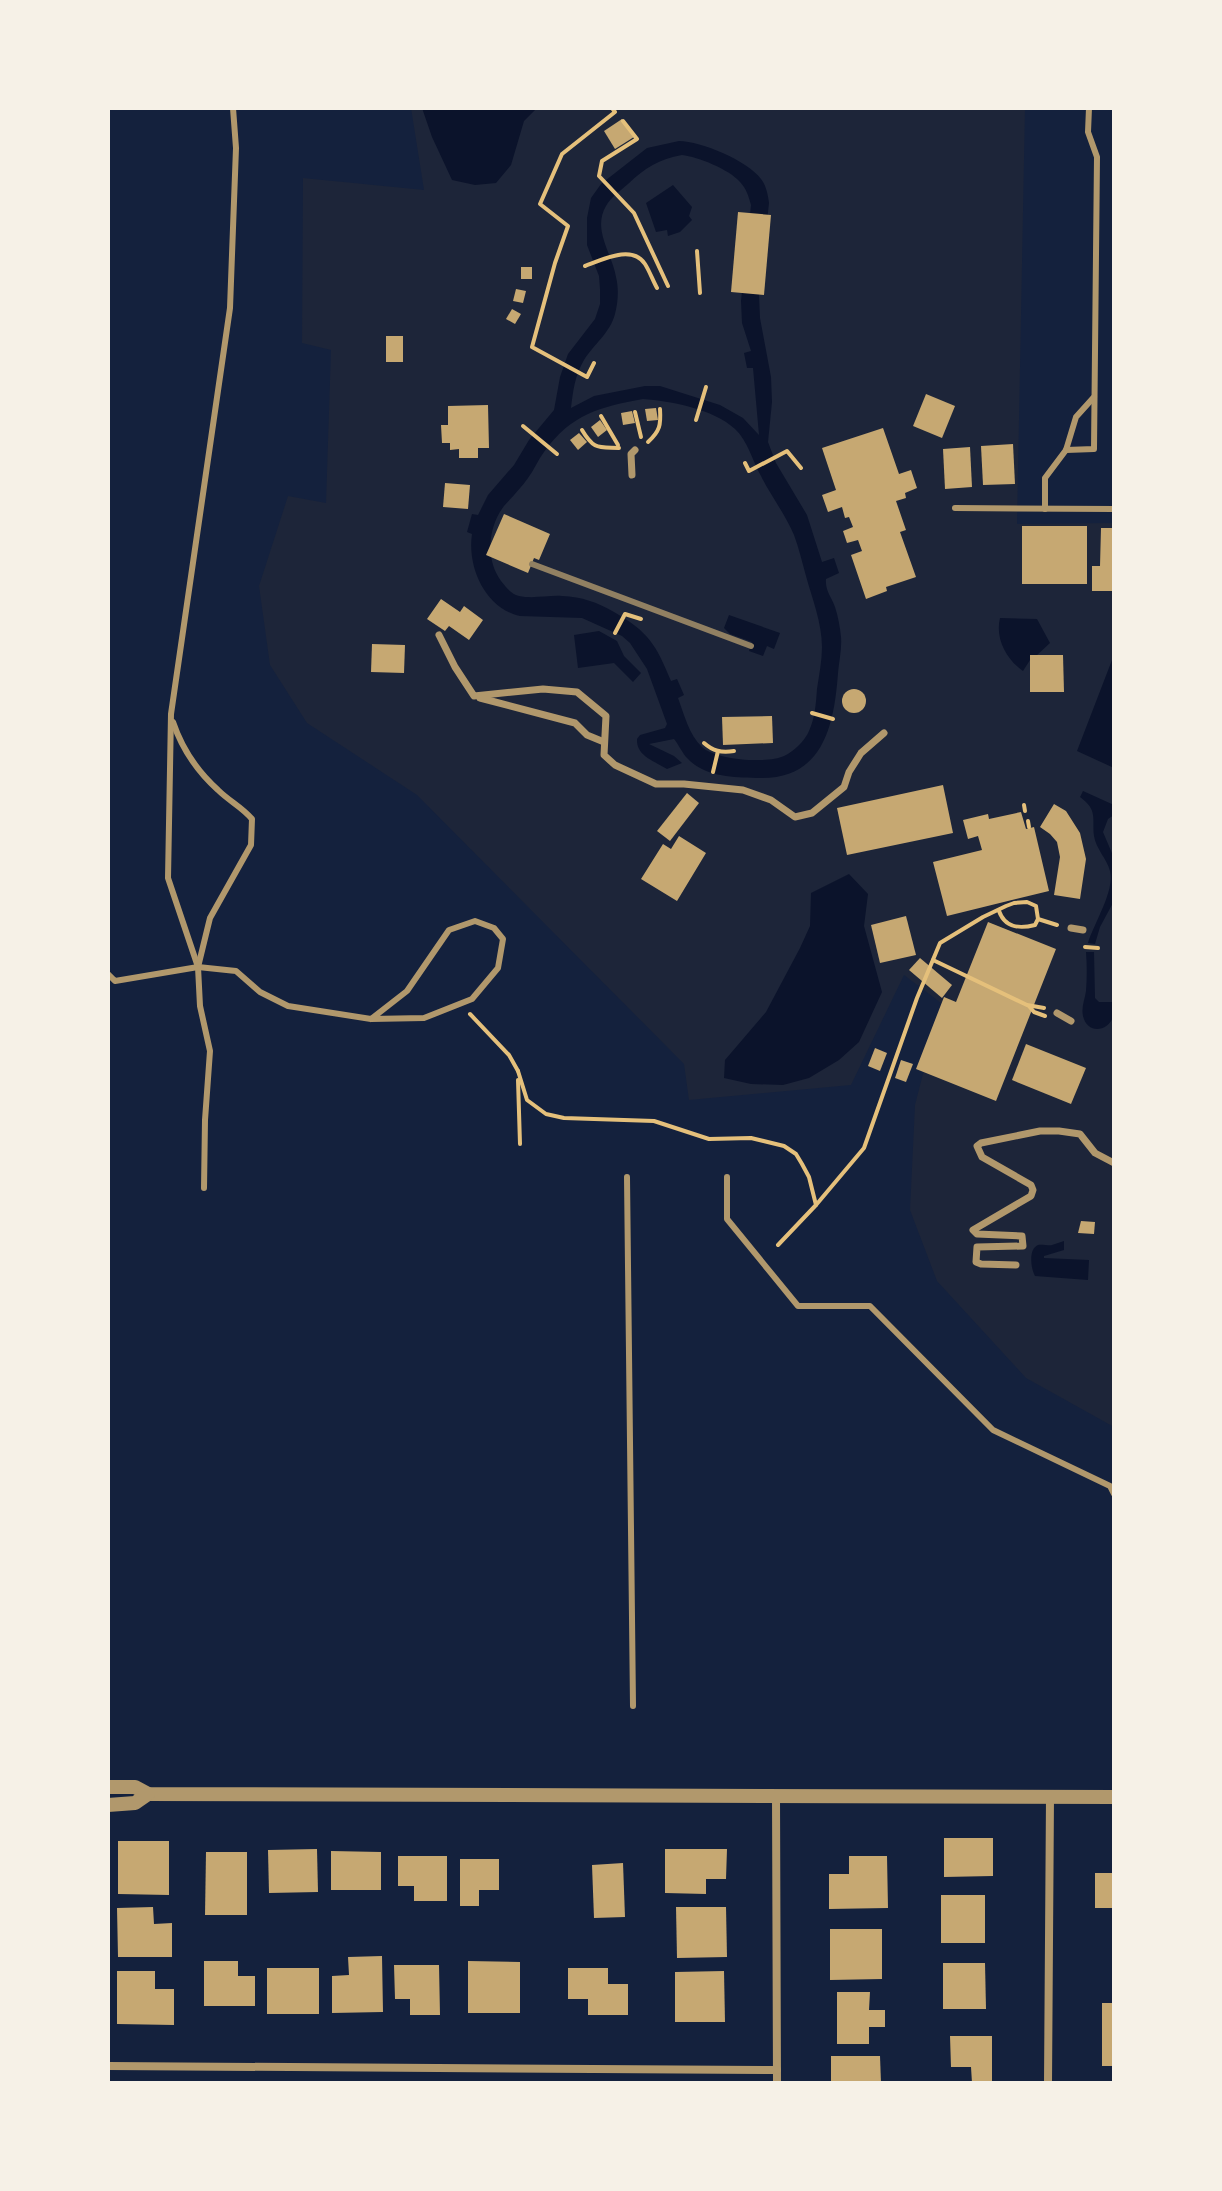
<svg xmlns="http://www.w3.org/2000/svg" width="1222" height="2191" viewBox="0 0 1222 2191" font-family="'Noto Sans',sans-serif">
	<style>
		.green { fill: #1d2539 }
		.water { fill: #0b132b; fill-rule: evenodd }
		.building { fill: #c6a872 }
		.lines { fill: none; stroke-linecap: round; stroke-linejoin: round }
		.path { stroke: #e5c07b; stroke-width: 4 }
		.service { stroke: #b1986c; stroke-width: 6 }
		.pedestrian { stroke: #b1986c; stroke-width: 7 }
		.minor { stroke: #b1986c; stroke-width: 8 }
		.tertiary { stroke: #b1986c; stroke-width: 14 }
		.rail { stroke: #918062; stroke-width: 6 }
	</style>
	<rect width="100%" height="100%" fill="#14213d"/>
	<polygon class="green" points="411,108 1025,108 1017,524 1114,523 1114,1427 1026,1378 937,1281 910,1210 915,1105 941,1003 904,975 851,1085 689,1100 684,1064 417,795 307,723 270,665 259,586 288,496 326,503 331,350 302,343 303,178 424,190"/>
	<g class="water">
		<polygon points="422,108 537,108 524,121 511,165 496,183 475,185 452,180 432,137"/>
		<path d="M 679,141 C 701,141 748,161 761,179 C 766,185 768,195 769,203 L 759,295 L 760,318 L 771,377 L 772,402 L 768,442 L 776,463 L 807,515 L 822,562 L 834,558 L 839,573 L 826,579 C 825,591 831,596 835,607 C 838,616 840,627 841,637 C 842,649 839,661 838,673 C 834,728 822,781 756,778 C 732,777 706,777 688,759 C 682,753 679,745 674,739 L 649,744 L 674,756 L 682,763 L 667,769 C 654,761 636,756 637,739 L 640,735 L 665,728 L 667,724 L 647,669 L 630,643 L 622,636 L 582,618 L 520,616 C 485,608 467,567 472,534 L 467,532 L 472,514 L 478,515 L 488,495 L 514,465 L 529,440 L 554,410 L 560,377 L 568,354 L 595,319 L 600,304 L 600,289 L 599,276 L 587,245 L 587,218 L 591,198 L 601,184 L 647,148 ZM 682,155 C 698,157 729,169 740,182 C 746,188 749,197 751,205 L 741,301 L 742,323 L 751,351 L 744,353 L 747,368 L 753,368 L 759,435 L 743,418 L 720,405 L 660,386 L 645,386 L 594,396 L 571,408 C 573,391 575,375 584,360 C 594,344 610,333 615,314 C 618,302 619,289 616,277 C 612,253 592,230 606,206 C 611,197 620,191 628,184 C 645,168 659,159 682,155 ZM 643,399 C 670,401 714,409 735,429 C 748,441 752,460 761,476 C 771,496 785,514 794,535 C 799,548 802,562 806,576 C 812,598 822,623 822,647 C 822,661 819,675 817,689 C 816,703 815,718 809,731 C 805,741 793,752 784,756 C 767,764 715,760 702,747 C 689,735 684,714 678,698 L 684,695 L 677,679 L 671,681 C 656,645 649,632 614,612 C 597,602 582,597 562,596 C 549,595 533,599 519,596 C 511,594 506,587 501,581 C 485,559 488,527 504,506 C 512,497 521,488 528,478 C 534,470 538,460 544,452 C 571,414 600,407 643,399 Z"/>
		<polygon points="673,185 692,207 689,216 692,220 680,232 668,236 667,230 656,232 646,203"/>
		<polygon points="1112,591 1114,591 1114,768 1077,751 1112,660"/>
		<polygon points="729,615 780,633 774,649 767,646 763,656 749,651 752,642 730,634 724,628"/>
		<path d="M 1000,618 L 1037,619 L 1050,643 L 1037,655 L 1030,655 L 1030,660 L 1023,671 C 1006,659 995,638 1000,618 Z"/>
		<polygon points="599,631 617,641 624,656 641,673 633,682 614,663 578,668 574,635"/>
		<path d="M 1083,791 L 1114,805 L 1114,815 L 1108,819 L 1103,832 L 1114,858 L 1114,901 L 1100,927 L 1095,944 L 1088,943 C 1094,923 1115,891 1110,871 C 1107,859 1096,849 1094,836 C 1092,818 1098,810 1080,797 Z"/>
		<polygon points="849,874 868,894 864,926 882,992 859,1042 839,1060 809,1078 783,1085 751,1084 724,1078 725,1060 766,1012 800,948 810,926 811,893"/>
		<path d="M 1086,952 L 1094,952 L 1095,998 L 1099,1002 L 1114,1002 C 1114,1005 1114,1013 1114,1015 C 1108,1033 1087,1034 1083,1016 C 1081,1007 1085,999 1086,991 C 1087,978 1087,965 1086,952 Z"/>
		<path d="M 1064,1241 L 1064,1250 L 1044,1256 L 1044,1258 L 1089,1260 L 1088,1280 L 1035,1276 C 1031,1269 1028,1249 1038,1245 C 1041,1244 1050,1246 1052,1245 C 1056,1244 1060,1242 1064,1241 Z"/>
	</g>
	<g class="building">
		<polygon points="622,119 634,137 615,149 604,131"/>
		<polygon points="738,212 771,215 764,295 731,292"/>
		<rect x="521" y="267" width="11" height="12"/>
		<polygon points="516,289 526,291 523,303 513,301"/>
		<polygon points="512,309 521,314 515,324 506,319"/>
		<rect x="386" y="336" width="17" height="26"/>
		<polygon points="926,394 955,406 942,438 913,426"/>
		<polygon points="488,405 489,448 478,448 478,458 459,458 459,449 450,450 450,443 442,443 441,425 448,425 448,406"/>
		<polygon points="656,408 658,420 647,421 645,409"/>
		<polygon points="632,411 635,423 623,425 621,413"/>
		<polygon points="600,420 607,430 598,437 591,427"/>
		<polygon points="883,428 899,474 911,470 917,488 905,493 906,498 896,501 906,530 900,532 916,577 886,587 887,591 866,599 851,555 862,551 858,540 847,543 843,531 853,527 849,517 845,518 842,507 828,512 822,495 836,490 822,448"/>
		<polygon points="579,433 587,442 578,450 570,440"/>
		<polygon points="1013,444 1015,484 983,485 981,446"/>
		<polygon points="970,447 972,487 945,489 943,449"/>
		<polygon points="445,483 470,485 468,509 443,507"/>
		<polygon points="504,514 550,534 539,560 534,558 528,573 486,555"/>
		<rect x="1022" y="526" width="65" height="58"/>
		<polygon points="1101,528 1114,528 1114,591 1092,591 1092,566 1100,566"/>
		<polygon points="441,599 460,612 464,606 483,620 469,640 449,626 445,631 427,619"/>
		<polygon points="372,644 405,645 404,673 371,672"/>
		<polygon points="1030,655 1063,655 1064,692 1030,692"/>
		<circle cx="854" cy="701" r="12"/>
		<polygon points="772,716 773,743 723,745 722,717"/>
		<polygon points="943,785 953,833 847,855 837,808"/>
		<polygon points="687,793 699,803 670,841 657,831"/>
		<polygon points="1054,804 1066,811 1080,833 1086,859 1080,899 1054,895 1060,857 1057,842 1050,834 1040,827"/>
		<polygon points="1021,812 1026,829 1034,827 1049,891 947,916 933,862 982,850 978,836 968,839 963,820 988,814 989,819"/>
		<polygon points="679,836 706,853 677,901 641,879 663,844 671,849"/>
		<polygon points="906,916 916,955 880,963 871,925"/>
		<polygon points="988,922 1056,949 996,1101 916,1069 944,997 956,1002"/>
		<polygon points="920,958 952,985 942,998 909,970"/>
		<polygon points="1026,1044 1086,1068 1071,1104 1012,1080"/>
		<polygon points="875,1048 887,1053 880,1071 868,1066"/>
		<polygon points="901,1060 913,1064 906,1082 895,1078"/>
		<polygon points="1081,1221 1095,1222 1094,1234 1078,1233"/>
		<polygon points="944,1838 993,1838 993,1876 944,1877"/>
		<polygon points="118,1841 169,1841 169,1895 118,1894"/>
		<polygon points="317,1849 318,1892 269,1893 268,1850"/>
		<polygon points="665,1849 727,1849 726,1879 706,1879 706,1894 665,1893"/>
		<polygon points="331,1851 381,1852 381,1890 331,1890"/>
		<polygon points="206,1852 247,1852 247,1915 205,1915"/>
		<polygon points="398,1856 447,1856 447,1901 414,1901 414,1886 398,1886"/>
		<polygon points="849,1856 887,1856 888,1908 829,1909 829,1874 849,1874"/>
		<polygon points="460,1859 499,1859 499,1890 479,1890 479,1906 460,1906"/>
		<polygon points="623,1863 625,1917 594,1918 592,1865"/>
		<rect x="1095" y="1873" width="19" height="35"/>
		<rect x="941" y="1895" width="44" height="48"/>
		<polygon points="153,1907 154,1924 172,1923 172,1957 118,1957 117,1908"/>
		<polygon points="676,1907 726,1907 727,1957 677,1958"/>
		<polygon points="830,1929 882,1929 882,1979 830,1980"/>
		<polygon points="382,1956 383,2012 332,2013 332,1976 349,1975 348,1957"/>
		<polygon points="204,1961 238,1961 238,1976 255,1976 255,2006 204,2006"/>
		<polygon points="468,1961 520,1962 520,2013 468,2013"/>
		<polygon points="943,1963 985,1963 986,2009 943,2009"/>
		<polygon points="394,1965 439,1965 440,2015 410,2015 410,1999 395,1999"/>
		<rect x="267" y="1968" width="52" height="46"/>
		<polygon points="568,1968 608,1968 608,1984 628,1984 628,2015 588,2015 588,1999 568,1999"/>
		<polygon points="117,1971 155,1971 155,1989 174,1989 174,2025 117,2024"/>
		<polygon points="724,1971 725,2022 675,2022 675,1972"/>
		<polygon points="837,1992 870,1992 869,2010 885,2010 885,2027 869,2027 869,2044 837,2044"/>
		<rect x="1102" y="2003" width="12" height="63"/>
		<polygon points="950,2036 992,2036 992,2083 972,2083 971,2067 951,2067"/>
		<polygon points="831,2056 880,2056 881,2083 831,2083"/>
	</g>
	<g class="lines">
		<g class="path">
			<polyline points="623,121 637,139 602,161 599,176 634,213 668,286"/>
			<polyline points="697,251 700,293"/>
			<path d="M 585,266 C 602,260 632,244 645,264 C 650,272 653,281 657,288"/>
			<polyline points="594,363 587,377 532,347 555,263 568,226 540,204 562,154 615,112 612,108"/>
			<polyline points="635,412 641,437"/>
			<polyline points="601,416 618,445"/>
			<polyline points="696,420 706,387"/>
			<polyline points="523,426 557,454"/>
			<path d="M 582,430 C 594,450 598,447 619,448"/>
			<path d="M 648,442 C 660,431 661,425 660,409"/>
			<polyline points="745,463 749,471 787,451 801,468"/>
			<polyline points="615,633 625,614 641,619"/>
			<polyline points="812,713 833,719"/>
			<path d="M 704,743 C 713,751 721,753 734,751"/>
			<polyline points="713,772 718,751"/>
			<polyline points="1024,805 1025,811"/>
			<polyline points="1028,821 1029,827"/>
			<path d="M 999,911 C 1005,928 1019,929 1035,925 L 1038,919"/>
			<polyline points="1085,947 1098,948"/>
			<polyline points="933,960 1027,1005 1044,1008"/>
			<polyline points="1029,1006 1034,1012 1045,1016"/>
			<polyline points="470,1014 509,1055 518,1071"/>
			<polyline points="518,1071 527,1100 546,1114 564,1118 654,1121 709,1139 751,1138 784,1146 796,1154 802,1164 809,1177 816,1205 778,1245"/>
			<polyline points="518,1080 520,1144"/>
			<polyline points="816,1205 864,1148 917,998 940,943 983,917 1006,906 1014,903 1027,902 1036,906 1038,919 1057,925"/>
		</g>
		<g class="service">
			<polyline points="1066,450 1094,449 1097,157 1088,132 1089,108"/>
			<polyline points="955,508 1114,509"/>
			<polyline points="1045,509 1045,478 1066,450 1076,417 1094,397"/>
			<path d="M 173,722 C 182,749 197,771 218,790 C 229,801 242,807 252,819 L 251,845 L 210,918 L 198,967 L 200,1006 L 210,1051 L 205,1120 L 204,1188"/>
			<polyline points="198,967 168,878 171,714 230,308 236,148 233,108"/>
			<polyline points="108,974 115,981 198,967 236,971 260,992 288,1006 371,1019 424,1018 472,999 498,968 503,939 494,928 475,921 449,930 407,991 371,1019"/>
			<polyline points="627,1177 633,1706"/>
			<polyline points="727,1177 727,1219 798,1306 870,1306 993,1430 1110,1486 1114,1494"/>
		</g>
		<g class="pedestrian">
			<polyline points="632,475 631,454 635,450"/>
			<polyline points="439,635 455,667 474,696 543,689 577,692 606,716 604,755 615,765 656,784 684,784 743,790 771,800 795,817 812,813 844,787 849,772 861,753 884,733"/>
			<polyline points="480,698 575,723 587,735 604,742"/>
			<polyline points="1071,928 1083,930"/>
			<polyline points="1057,1013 1071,1021"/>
			<polyline points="1016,1265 981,1264 976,1262 977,1247 1023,1246 1022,1236 977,1234 973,1230 1031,1196 1033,1190 1031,1185 982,1157 977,1146 981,1143 1040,1131 1059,1131 1080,1134 1095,1153 1114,1163"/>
		</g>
		<g class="minor">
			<polyline points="776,1797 777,2083"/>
			<polyline points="108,2066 777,2070"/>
			<polyline points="1048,2083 1050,1797"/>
		</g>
		<g class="tertiary">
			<polyline points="108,1787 135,1787 148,1794 1114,1797"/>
			<polyline points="108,1805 135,1803 148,1794"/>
		</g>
		<polyline class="rail" points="532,564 751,646"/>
	</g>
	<rect width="1222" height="2191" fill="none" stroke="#f6f1e7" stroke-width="220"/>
</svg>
